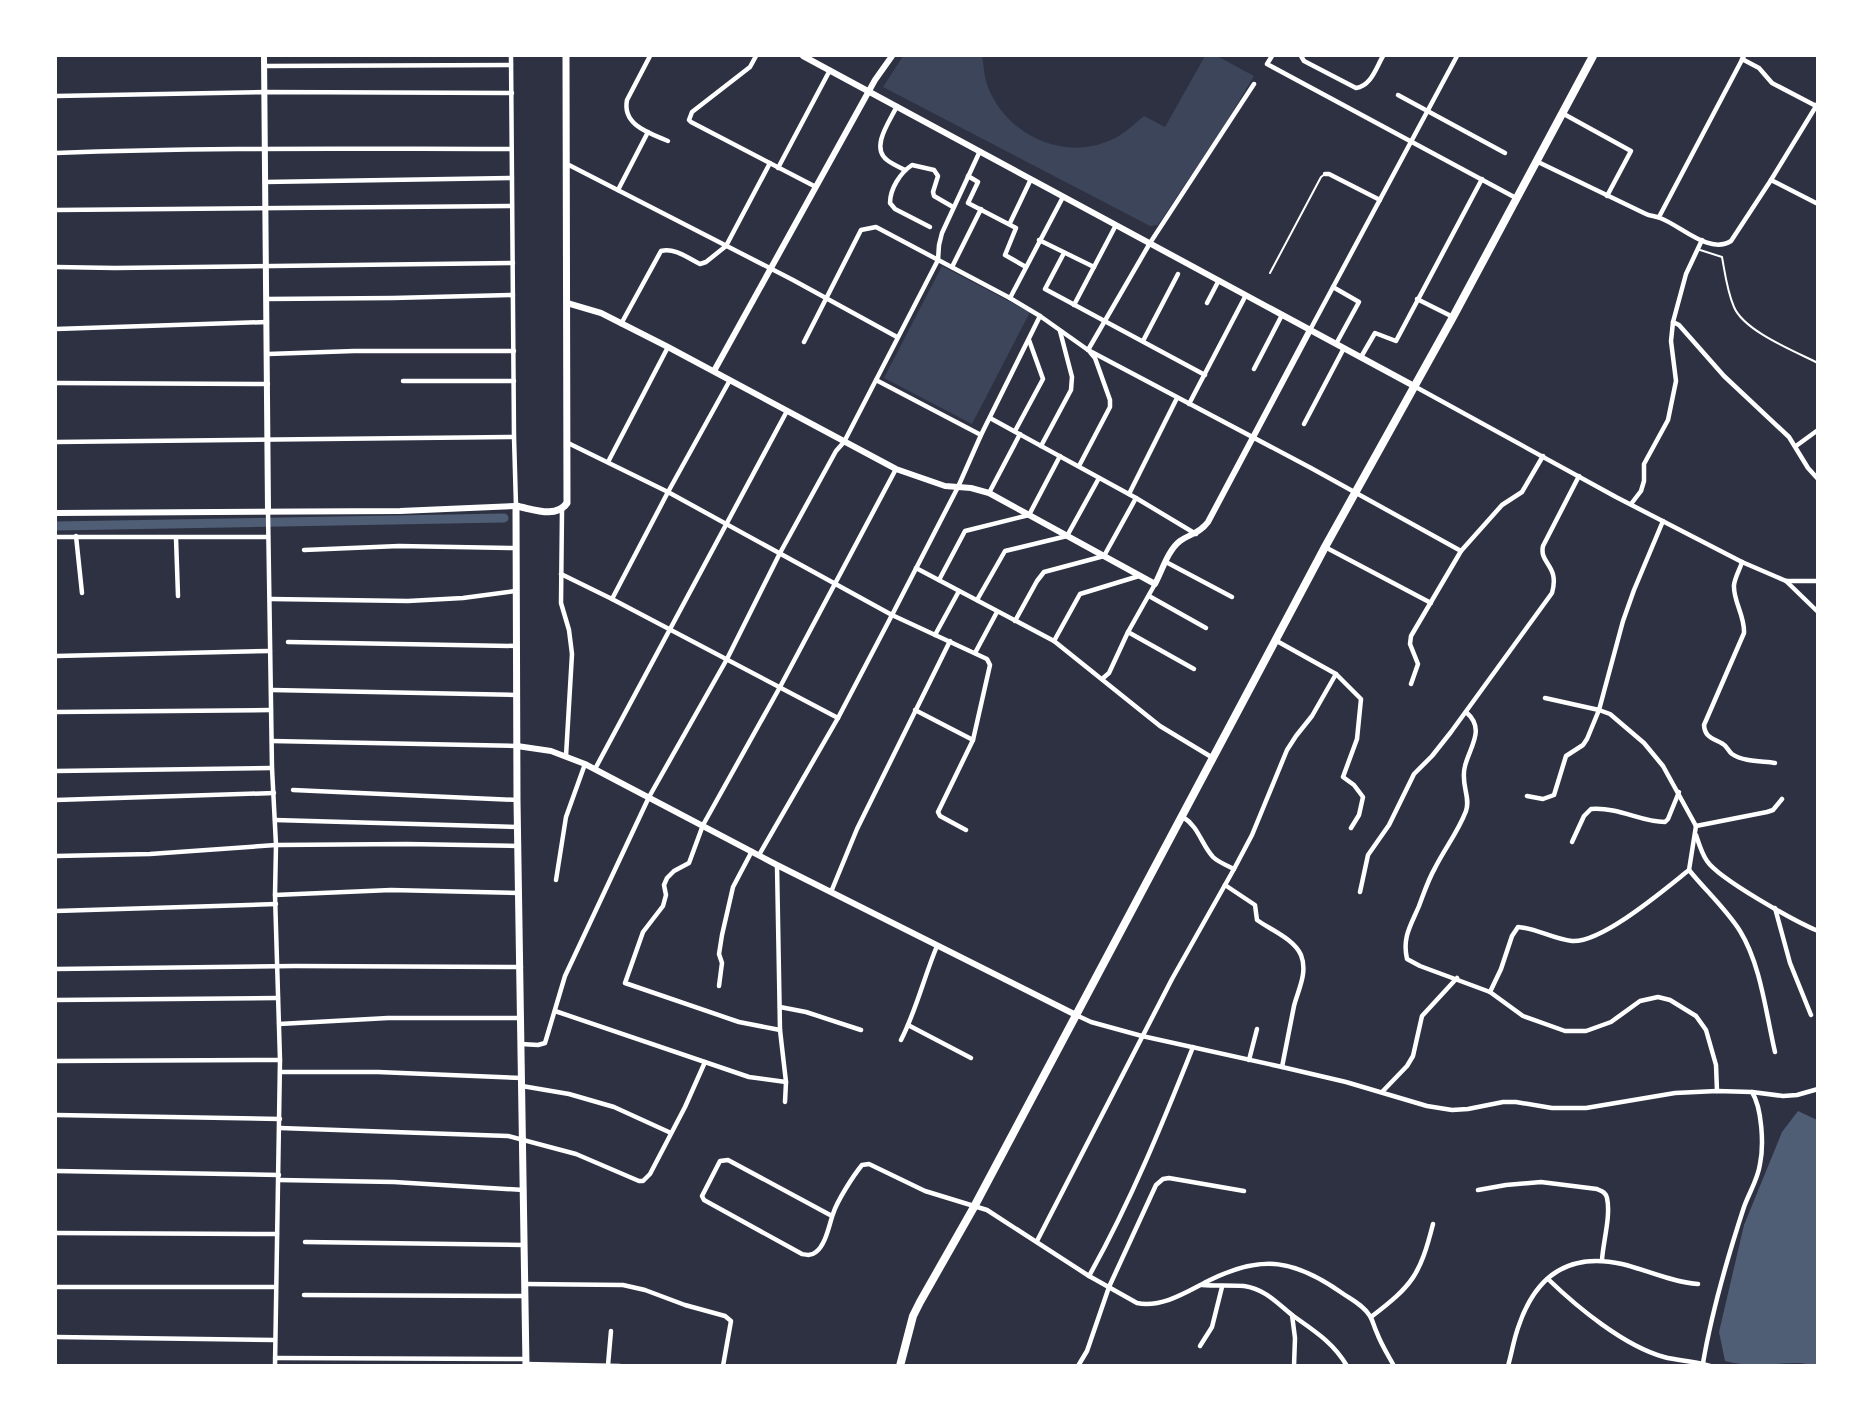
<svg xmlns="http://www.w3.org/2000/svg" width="1873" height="1421" viewBox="0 0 1873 1421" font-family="Ubuntu,sans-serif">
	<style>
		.green { fill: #3c4559 }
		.water { fill: #4f5d75 }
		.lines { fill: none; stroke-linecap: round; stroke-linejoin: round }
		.canal { stroke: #4f5d75; stroke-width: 9 }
		.service { stroke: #fff; stroke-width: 2 }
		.minor { stroke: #fff; stroke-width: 4.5 }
		.tertiary { stroke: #fff; stroke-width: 6 }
		.secondary { stroke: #fff; stroke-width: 7 }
		.primary { stroke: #fff; stroke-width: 8 }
	</style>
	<rect width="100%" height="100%" fill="#2d3142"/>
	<g class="green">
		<path d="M 903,56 L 982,56 C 984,66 984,77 988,87 C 1006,133 1059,160 1106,142 C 1121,137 1132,126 1144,116 L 1165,127 L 1205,56 L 1217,56 L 1254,76 L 1224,126 L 1158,225 L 1150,226 L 883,87 Z"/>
		<polygon points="942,266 1030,312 972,424 884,378"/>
	</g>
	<path class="water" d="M 1798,1111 L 1817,1120 L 1817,1365 C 1811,1366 1805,1363 1798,1363 C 1772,1363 1751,1368 1725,1361 L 1719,1332 L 1744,1225 L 1782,1132 Z"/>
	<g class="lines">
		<polyline class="canal" points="56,526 504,518"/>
		<g class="service">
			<path d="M 1697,249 L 1722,257 C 1725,273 1727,291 1734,307 C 1744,331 1794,351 1818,363"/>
			<polyline points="1270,273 1321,177 1325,174"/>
		</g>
		<g class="minor">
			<polyline points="511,56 514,437 516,506"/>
			<path d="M 650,56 L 627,100 C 622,125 649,133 668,141"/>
			<polyline points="756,56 750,67 692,112 689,120 691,122 816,187"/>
			<polyline points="1272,56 1267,64 1516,198"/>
			<path d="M 1301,56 L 1304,61 L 1356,88 C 1371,86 1376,68 1383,56"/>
			<polyline points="1742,59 1759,68 1772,83 1818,107"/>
			<polyline points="264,66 511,65"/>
			<polyline points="1398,95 1505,153"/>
			<polyline points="56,96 264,92 512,93"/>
			<path d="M 897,106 C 890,121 870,147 887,160 C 892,164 899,167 905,170"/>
			<polyline points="1562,113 1631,151 1607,196"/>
			<path d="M 56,153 C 207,147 359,149 511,149"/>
			<path d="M 1536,161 L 1646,214 C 1650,216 1655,216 1660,218 C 1680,225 1709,255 1731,241 L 1771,180 L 1818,103"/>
			<polyline points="567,164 793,280 897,337"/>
			<polyline points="778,168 830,70"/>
			<polyline points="1325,174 1329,174 1380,200"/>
			<polyline points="968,176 978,182 968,203 1016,228 1005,255 1026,267"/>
			<polyline points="1771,180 1818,204"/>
			<polyline points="265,182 512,178"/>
			<polyline points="618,190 648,132"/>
			<polyline points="56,210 512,206"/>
			<polyline points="1659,217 1744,56"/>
			<polyline points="1010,223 1031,179"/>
			<path d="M 930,227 L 895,209 L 890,203 C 890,189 900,173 912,165 L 934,170 L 938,176 L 933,192 L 934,196 L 953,207"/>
			<polyline points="1039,240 1094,267"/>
			<polyline points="1064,253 1045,289 1205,375"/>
			<polyline points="56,267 115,268 513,263"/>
			<polyline points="952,267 981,209"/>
			<polyline points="1333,287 1359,302 1336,344"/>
			<polyline points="1010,298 1063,197"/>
			<polyline points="266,299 393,298 513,295"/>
			<polyline points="1417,299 1453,317"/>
			<polyline points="1207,303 1219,280"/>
			<polyline points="1074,305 1116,225"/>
			<polyline points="1673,322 1679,325 1724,376 1789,437 1808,468 1818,479"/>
			<path d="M 621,324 L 661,251 C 674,247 688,258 700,264 L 706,262 L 726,246 L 770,163"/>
			<polyline points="56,329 267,322"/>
			<polyline points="1310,330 1457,56"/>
			<polyline points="1143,341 1178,274"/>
			<polyline points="804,342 861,230 876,227 1010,298 1040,316 1088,350 1311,468 1461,551"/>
			<polyline points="1088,350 1150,243 1254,84"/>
			<polyline points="268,354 354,351 514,351"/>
			<polyline points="1361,357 1375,333 1396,341 1482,179"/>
			<polyline points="1254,369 1282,315"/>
			<polyline points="876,380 981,435"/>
			<polyline points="403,381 514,381"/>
			<polyline points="56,383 268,384"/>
			<polyline points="1414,386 1616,497 1742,562 1786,581 1818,581"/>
			<polyline points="1189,404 1246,295"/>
			<polyline points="990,418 1136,498 1196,534"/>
			<polyline points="1304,424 1344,348"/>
			<polyline points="1015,431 1043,379 1029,340"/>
			<polyline points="56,442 514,437"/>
			<polyline points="568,443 668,492 892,615 987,659 990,665 973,740 938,812 940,816 966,830"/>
			<polyline points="1041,446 1071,390 1072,377 1060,331"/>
			<polyline points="1796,446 1818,430"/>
			<polyline points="608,462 668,347"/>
			<polyline points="1079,466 1110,407 1110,400 1095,358 1090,352"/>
			<polyline points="989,493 1020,434"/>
			<polyline points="1129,494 1177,398"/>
			<polyline points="1631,504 1641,491 1644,481 1644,464 1668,420 1676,381 1671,341 1673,322 1686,274 1702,240"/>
			<polyline points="562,510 561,603 569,630 572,654 566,756"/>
			<polyline points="268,511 272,768 276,845 275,895 280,1060 275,1366"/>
			<polyline points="76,536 82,593"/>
			<polyline points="56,537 268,537"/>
			<polyline points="176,538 178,596"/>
			<polyline points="1325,547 1431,603"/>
			<polyline points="304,550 399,546 515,548"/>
			<polyline points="1166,562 1232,597"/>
			<path d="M 1742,562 C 1740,569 1735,577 1734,585 C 1733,601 1745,616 1744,633 L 1704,725 C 1705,738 1713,738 1723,744 C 1727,746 1728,751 1732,754 C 1744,762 1761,761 1775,763"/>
			<polyline points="916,568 1054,641 1160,726 1213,758"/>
			<polyline points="561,574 612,599 838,718"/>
			<polyline points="939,580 965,531 1029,515 1060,456"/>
			<polyline points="1786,581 1818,612"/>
			<polyline points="1149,596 1206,628"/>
			<polyline points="271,599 408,601 463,598 515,591"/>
			<polyline points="612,599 668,492 730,380"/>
			<polyline points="977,600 1005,551 1067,536 1099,478"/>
			<polyline points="1015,621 1037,581 1044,572 1104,556 1136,498"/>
			<polyline points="1128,632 1194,669"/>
			<polyline points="935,635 959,591"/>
			<polyline points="1275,640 1336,674 1361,699 1357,739 1343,777 1354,785 1363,797 1359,815 1351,828"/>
			<polyline points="1054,641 1080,594 1139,576"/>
			<polyline points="288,642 517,646"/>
			<polyline points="975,653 997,612"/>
			<polyline points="56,656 270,651"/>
			<polyline points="1102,679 1109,673 1128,632 1155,584"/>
			<polyline points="1411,684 1418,664 1410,644 1411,636 1461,551 1502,505 1522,492 1543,456"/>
			<polyline points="272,690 517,695"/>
			<polyline points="1545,698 1599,710 1610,714 1644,743 1663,766 1696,826"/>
			<polyline points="915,710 973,740"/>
			<polyline points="56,712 271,710"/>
			<path d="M 1466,712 C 1486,729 1470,746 1465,766 C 1460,784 1471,797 1466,811 C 1458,832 1445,848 1435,868 C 1428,880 1424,893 1419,906 C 1411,925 1402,937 1407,959 L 1420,966 L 1490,992 L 1523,1016 L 1565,1031 L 1586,1031 L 1611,1022 L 1640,1001 L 1658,997 L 1670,1000 L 1696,1016 L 1706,1030 L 1716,1065 L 1717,1091"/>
			<polyline points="272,741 517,746"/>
			<polyline points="595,769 787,411"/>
			<polyline points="56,771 272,768"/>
			<polyline points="293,790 517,800"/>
			<polyline points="1527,796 1543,799 1554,795 1566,756 1583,745 1587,739 1599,710 1623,621 1634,590 1663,521"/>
			<polyline points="56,800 274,793"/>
			<path d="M 1183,817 C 1199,827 1201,844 1213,857 C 1218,862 1228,866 1234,869"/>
			<polyline points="275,820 518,827"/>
			<polyline points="1696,826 1767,812 1773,810 1782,799"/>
			<path d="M 1696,835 C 1699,844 1702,854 1707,861 C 1719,879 1796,922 1818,931"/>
			<path d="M 1572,842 L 1584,816 L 1591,809 C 1620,807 1640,822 1665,822 L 1668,819 L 1679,792"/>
			<polyline points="759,855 838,718 892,615 958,487 981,435 1040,316"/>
			<polyline points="56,856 150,854 276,845 407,844 519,846"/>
			<polyline points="777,865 780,1030 786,1082 785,1102"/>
			<path d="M 1689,870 C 1706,891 1726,909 1740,931 C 1761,965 1766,1014 1775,1052"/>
			<polyline points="556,880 566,817 585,764"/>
			<path d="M 1225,885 L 1255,905 L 1257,920 C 1271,930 1294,939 1301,955 C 1308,973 1298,990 1294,1006 C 1290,1026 1286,1047 1282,1067"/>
			<polyline points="831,892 857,829 950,641"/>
			<path d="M 1360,892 L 1368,855 L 1389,825 L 1414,774 L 1432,756 L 1451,732 L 1552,593 C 1560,565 1539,564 1543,546 L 1579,476"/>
			<polyline points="275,895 391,890 519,893"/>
			<polyline points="1775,908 1790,963 1811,1015"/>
			<polyline points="56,911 276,904"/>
			<polyline points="56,969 295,966 521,967"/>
			<polyline points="719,986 722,963 719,954 722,935 733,887 752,851"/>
			<path d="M 1490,992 L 1501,969 L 1512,936 L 1518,927 C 1536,928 1553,939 1572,941 C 1602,943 1665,889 1689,870 L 1696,826"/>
			<polyline points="56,1000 278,998"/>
			<polyline points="780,1007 806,1012 861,1030"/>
			<polyline points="555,1011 749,1077 786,1082"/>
			<polyline points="1076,1015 1091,1022 1142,1036 1282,1067 1346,1082 1427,1106 1452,1110 1468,1109 1503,1102 1516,1102 1552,1108 1586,1108 1675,1093 1717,1091 1752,1092 1783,1096 1797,1095 1818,1089"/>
			<polyline points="279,1024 388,1018 521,1018"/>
			<polyline points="908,1025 971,1058"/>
			<polyline points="780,1030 739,1022 625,983 643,932 663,906 666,895 664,885 667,878 674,871 689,863 703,825 780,687 896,469"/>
			<path d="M 901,1040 C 916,1011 924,977 937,946"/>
			<polyline points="521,1044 538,1045 545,1043 565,976 649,797 727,659 780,553 836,451 844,442 938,260 939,245 942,233 980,151"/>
			<polyline points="1249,1060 1257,1029"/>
			<polyline points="56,1061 280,1060"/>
			<polyline points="280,1072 378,1072 522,1078"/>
			<polyline points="522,1086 569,1094 614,1107 671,1133"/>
			<polyline points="1382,1092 1407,1066 1413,1056 1422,1016 1457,978"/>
			<polyline points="56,1115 280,1119"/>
			<polyline points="280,1128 508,1136 576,1154 639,1181 643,1181 650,1174 685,1107 705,1062"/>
			<polyline points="56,1171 279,1175"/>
			<polyline points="279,1180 394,1182 524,1190"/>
			<path d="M 1478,1190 L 1506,1185 L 1541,1182 L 1597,1189 C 1601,1191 1606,1192 1607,1198 C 1611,1216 1603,1242 1602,1260"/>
			<path d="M 832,1216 L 728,1160 L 720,1161 L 702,1196 L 704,1200 L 802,1254 C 807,1255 811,1256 816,1252 C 826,1244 829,1225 833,1214 C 837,1201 853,1176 862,1165 L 869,1164 L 925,1191 L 987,1210 L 1089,1276 L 1137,1303 C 1163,1308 1188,1291 1210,1280 C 1263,1254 1295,1260 1342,1293 C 1352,1300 1363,1305 1370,1316 C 1373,1321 1374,1327 1377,1333 C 1381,1344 1388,1355 1394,1366"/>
			<polyline points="56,1233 277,1234"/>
			<polyline points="1037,1241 1172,979 1234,869 1252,835 1287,750 1296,736 1312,716 1336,674"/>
			<polyline points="305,1242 524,1245"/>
			<path d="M 1089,1276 C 1130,1203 1162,1125 1193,1047"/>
			<path d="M 1548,1279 C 1577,1307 1624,1346 1664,1357 C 1679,1361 1695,1361 1710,1366"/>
			<polyline points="525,1284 623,1285 645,1290 685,1305 725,1316 731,1321 723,1366"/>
			<path d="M 1202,1285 C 1216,1286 1230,1285 1244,1286 C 1265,1289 1277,1303 1292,1315 C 1313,1330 1333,1342 1347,1366"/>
			<polyline points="56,1287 275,1287"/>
			<polyline points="304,1295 524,1296"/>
			<polyline points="1292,1315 1295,1338 1294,1366"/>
			<path d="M 1371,1317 C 1413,1285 1420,1275 1433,1224"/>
			<polyline points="56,1337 275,1340"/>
			<polyline points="1200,1346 1212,1327 1222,1287"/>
			<polyline points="275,1358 526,1359"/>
			<path d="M 1703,1363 C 1712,1310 1727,1259 1744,1207 C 1749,1193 1758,1179 1760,1164 C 1764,1145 1762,1108 1752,1092"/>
			<polyline points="526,1364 620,1366"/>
			<polyline points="608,1365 611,1331"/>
			<polyline points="1078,1366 1087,1351 1109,1287 1156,1185 1163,1179 1169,1178 1244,1191"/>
			<path d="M 1508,1366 C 1512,1352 1514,1338 1519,1325 C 1536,1276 1569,1252 1622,1264 C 1647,1270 1671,1282 1698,1284"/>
		</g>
		<g class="tertiary">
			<polyline points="264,56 268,511"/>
			<polyline points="803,56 1414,386"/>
			<path d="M 567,303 L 601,313 L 668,347 L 896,469 L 945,486 L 971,488 L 989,493 L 1155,584 C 1162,571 1168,550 1180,541 C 1190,534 1200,533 1208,522 L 1310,330"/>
			<polyline points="714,371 875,80 892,56"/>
			<polyline points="56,513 400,511 516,506"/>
			<polyline points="517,746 551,751 585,764 777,865 1076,1015"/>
		</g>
		<path class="secondary" d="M 526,1366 L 517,800 L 516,506 C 533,509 556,519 567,503 L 566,56"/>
		<polyline class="primary" points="900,1366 913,1316 920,1302 974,1207 1325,547 1453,317 1593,56"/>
	</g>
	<rect width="1873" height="1421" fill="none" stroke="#ffffff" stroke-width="114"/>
</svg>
